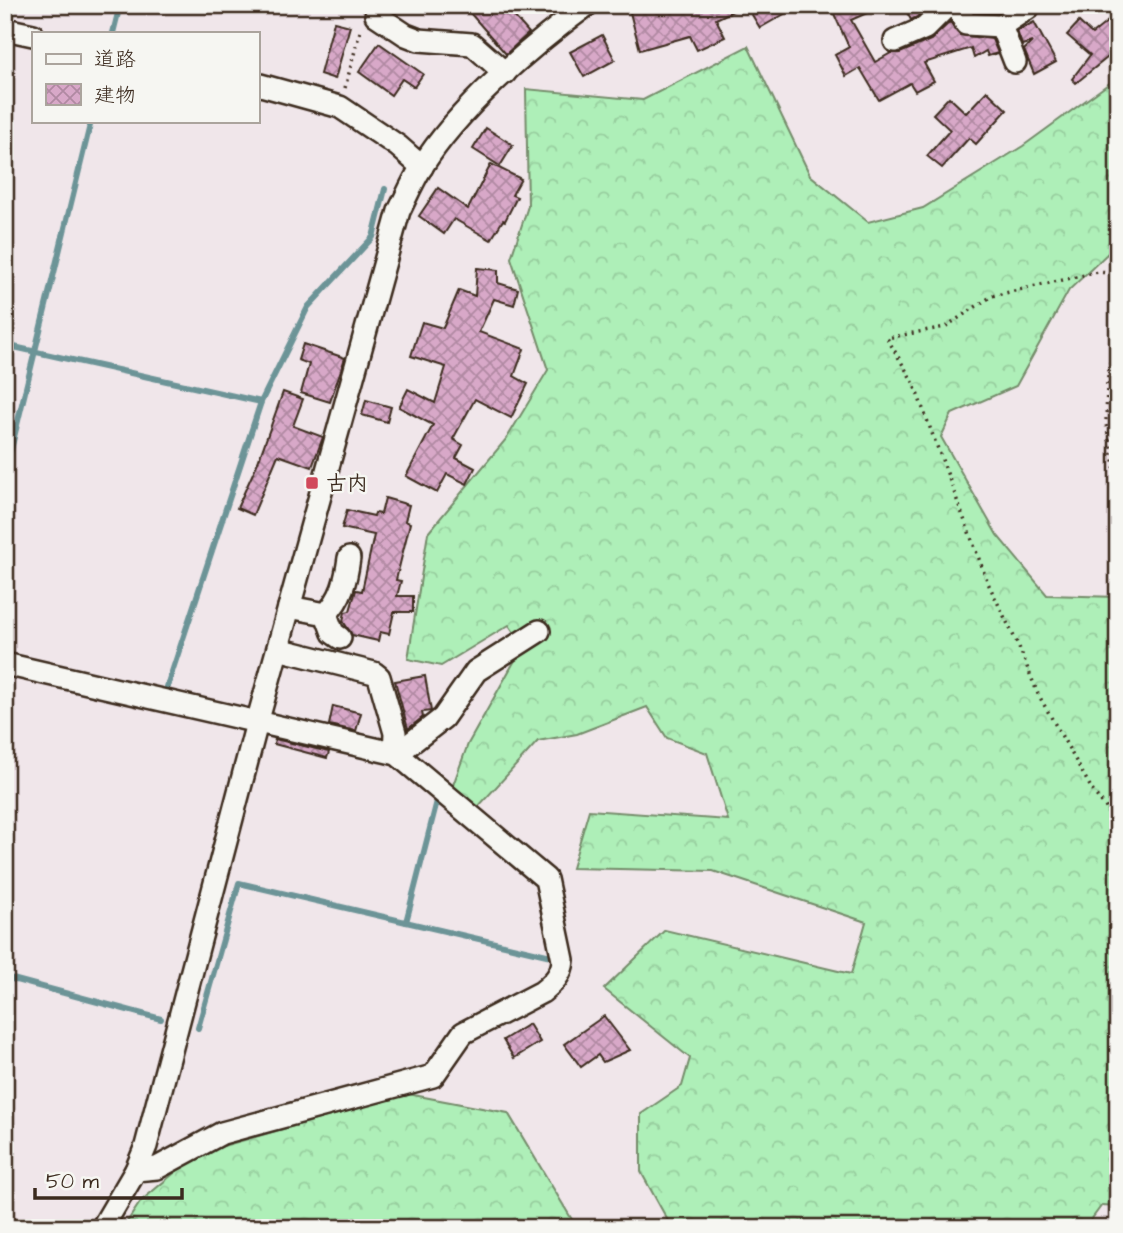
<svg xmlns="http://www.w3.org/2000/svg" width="1123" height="1233" viewBox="0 0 1123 1233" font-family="'Architects Daughter','Klee One',sans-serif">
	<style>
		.forest { fill: url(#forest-crowns); stroke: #748c6b; stroke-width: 2 }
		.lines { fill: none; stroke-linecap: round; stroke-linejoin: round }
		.stream { stroke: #6c9497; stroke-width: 6 }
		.building { fill: url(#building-cross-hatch); stroke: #3b2a1e; stroke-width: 2 }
		.minor-casing { stroke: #3b2a1e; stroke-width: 26 }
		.path { stroke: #3b2a1e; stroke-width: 3.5; stroke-dasharray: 2 5; stroke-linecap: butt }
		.minor { stroke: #f6f6f2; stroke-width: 21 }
		.poi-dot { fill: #d1495b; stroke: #f6f6f2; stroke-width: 2.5 }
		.labels { text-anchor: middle; stroke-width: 5; stroke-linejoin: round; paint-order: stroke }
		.poi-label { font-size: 21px; font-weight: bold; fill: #3b2a1e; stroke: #f6f6f2; text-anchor: start }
	</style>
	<defs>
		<pattern id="forest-crowns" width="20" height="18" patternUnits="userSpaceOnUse" patternTransform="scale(1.75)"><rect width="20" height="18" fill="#aeefb8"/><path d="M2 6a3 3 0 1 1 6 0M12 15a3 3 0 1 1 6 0" fill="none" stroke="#97cd9e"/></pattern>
		<pattern id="building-cross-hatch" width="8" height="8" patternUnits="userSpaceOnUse" patternTransform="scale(1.75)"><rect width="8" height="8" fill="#d8a8c8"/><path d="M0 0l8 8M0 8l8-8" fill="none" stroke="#b089a2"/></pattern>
	</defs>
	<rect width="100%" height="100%" fill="#f0e6ea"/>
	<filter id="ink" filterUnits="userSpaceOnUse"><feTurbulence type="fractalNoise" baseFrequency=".0143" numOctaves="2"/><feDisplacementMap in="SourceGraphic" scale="14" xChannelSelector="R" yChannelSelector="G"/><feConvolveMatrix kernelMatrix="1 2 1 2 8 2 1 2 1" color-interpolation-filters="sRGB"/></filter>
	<g filter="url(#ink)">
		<g class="forest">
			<polygon points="748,46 810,175 868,222 923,208 1023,146 1118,77 1118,255 1108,253 1069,290 1016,386 952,414 941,437 997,535 1047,595 1118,597 1118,1206 1102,1205 1085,1228 672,1228 641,1172 641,1114 682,1086 690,1058 604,989 665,930 851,974 866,922 713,871 572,868 589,810 728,820 707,753 667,738 647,707 577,734 538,741 478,807 452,788 468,744 523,646 509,625 441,666 408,659 428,533 507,438 548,370 511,258 528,206 526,89 643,100"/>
			<polygon points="408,1094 508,1113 577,1228 123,1228 141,1201 198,1153"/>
		</g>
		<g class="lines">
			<g class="stream">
				<polyline points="113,33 120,5"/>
				<polyline points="5,345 261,402"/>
				<polyline points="5,474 91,121"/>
				<polyline points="167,687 261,402 308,307 373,237 385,189"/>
				<polyline points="406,922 437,801"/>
				<polyline points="5,977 161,1019"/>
				<polyline points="198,1028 239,883 551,956"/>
			</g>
		</g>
		<g class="building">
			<polygon points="463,5 504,5 529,33 506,54"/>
			<polygon points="628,5 745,5 716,19 725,37 697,50 690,36 640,50"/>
			<polygon points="746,5 800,5 760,28"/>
			<polygon points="830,5 885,5 851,20 875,62 891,53 900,53 931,40 950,22 960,35 992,39 998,53 988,56 986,51 974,58 971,48 924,63 934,81 915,91 910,83 879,100 860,68 846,76 835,55 849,47"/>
			<polygon points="903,5 929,5 917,17 911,20"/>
			<polygon points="1118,13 1118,49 1076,83 1072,79 1090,55 1067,35 1079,22 1092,34"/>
			<polygon points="334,22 350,26 335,79 320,74"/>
			<polygon points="1034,22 1056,62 1034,74 1024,50 1032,42 1022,45 1017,31"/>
			<polygon points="602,35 615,60 584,77 570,52"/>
			<polygon points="379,43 423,74 414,87 402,79 391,95 359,72"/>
			<polygon points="987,91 1007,110 976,144 969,138 942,168 927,156 950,130 933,114 949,97 966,113"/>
			<polygon points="486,128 513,145 500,166 473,149"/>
			<polygon points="491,164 521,179 512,195 517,197 505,221 503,220 491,240 454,219 444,234 419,216 438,188 468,209"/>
			<polygon points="477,268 498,270 498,283 518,289 514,305 494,299 479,332 524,349 514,376 528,384 511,418 475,399 453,439 463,445 456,458 475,468 467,484 447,474 437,493 406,476 433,425 399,407 408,389 435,403 446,367 411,356 416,340 422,322 443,328 459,290 475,296"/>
			<polygon points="303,344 345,358 330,402 301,393 309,364 298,360"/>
			<polygon points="283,392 303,399 293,426 323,437 312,467 278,455 253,515 237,508 258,462"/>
			<polygon points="366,400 391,407 387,422 362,415"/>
			<polygon points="385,498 409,505 405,521 410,523 396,580 401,581 397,596 413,596 413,612 394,612 389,634 380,632 378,641 352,635 343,621 345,612 350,611 356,590 362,591 374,535 342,528 347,510 374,516 375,513 381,514"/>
			<polygon points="425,676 431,711 422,712 423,717 408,729 395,681"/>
			<polygon points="333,706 361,713 356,731 329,725"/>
			<polygon points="275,739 329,752 327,758 274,744"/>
			<polygon points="604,1016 630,1050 603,1062 598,1055 581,1067 564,1044"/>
			<polygon points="529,1024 540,1042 514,1058 503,1040"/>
		</g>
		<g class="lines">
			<defs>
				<g id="minor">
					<polyline points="956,5 966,24 1001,26 1028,8"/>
					<polyline points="376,15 406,35 419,40 472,44 505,73"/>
					<polyline points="1001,26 1015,62"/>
					<polyline points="5,29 33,35"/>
					<polyline points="895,41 925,28 948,5"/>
					<polyline points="257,84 340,107 398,146 422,167"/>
					<path d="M 289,607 L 326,614 C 342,598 346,580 349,558"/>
					<polyline points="326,614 333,633 340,638"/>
					<polyline points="278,649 374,673 379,677 395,733 394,753"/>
					<path d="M 5,664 L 397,754 L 546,879 L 563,960 C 562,975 553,983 542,992 L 463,1033 L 433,1076 L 222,1133 L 157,1168 L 136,1170"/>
					<polyline points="397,754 443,718 476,671 539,631"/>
					<path d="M 102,1228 L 136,1170 L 146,1146 L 257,723 L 399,211 C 406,197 413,181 421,168 C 458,108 531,46 587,5"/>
				</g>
			</defs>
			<use href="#minor" class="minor-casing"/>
			<g class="path">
				<polyline points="345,88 361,28"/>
				<polyline points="1118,274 1098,272 992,296 945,327 887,338 913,382 988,583 1019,647 1038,694 1094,793 1105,806 1118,833"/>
				<polyline points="1118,314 1107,383 1106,424 1118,486"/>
			</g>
			<use href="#minor" class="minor"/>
		</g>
	</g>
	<rect class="poi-dot" x="305" y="476" width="14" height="14" rx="3.5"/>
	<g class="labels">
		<g class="poi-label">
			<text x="326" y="490">古内</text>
		</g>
	</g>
	<rect width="1123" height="1233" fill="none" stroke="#f6f6f2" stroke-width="28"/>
	<rect x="14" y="14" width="1095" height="1205" fill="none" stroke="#3b2a1e" stroke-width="2.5" filter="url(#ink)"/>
	<rect x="32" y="32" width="228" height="91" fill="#f6f6f2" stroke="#aba49d" stroke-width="2"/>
	<rect x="46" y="54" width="35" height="10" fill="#f6f6f2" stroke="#aba49d" stroke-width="2"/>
	<text x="94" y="66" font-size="21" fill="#3b2a1e">道路</text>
	<rect x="46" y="84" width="35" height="21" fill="url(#building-cross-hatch)" stroke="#aba49d" stroke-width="2"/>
	<text x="94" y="102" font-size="21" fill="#3b2a1e">建物</text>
	<path d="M35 1188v10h147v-10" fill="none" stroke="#3b2a1e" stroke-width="3.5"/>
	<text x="46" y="1188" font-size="21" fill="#3b2a1e" stroke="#f6f6f2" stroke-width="5" paint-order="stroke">50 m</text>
</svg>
